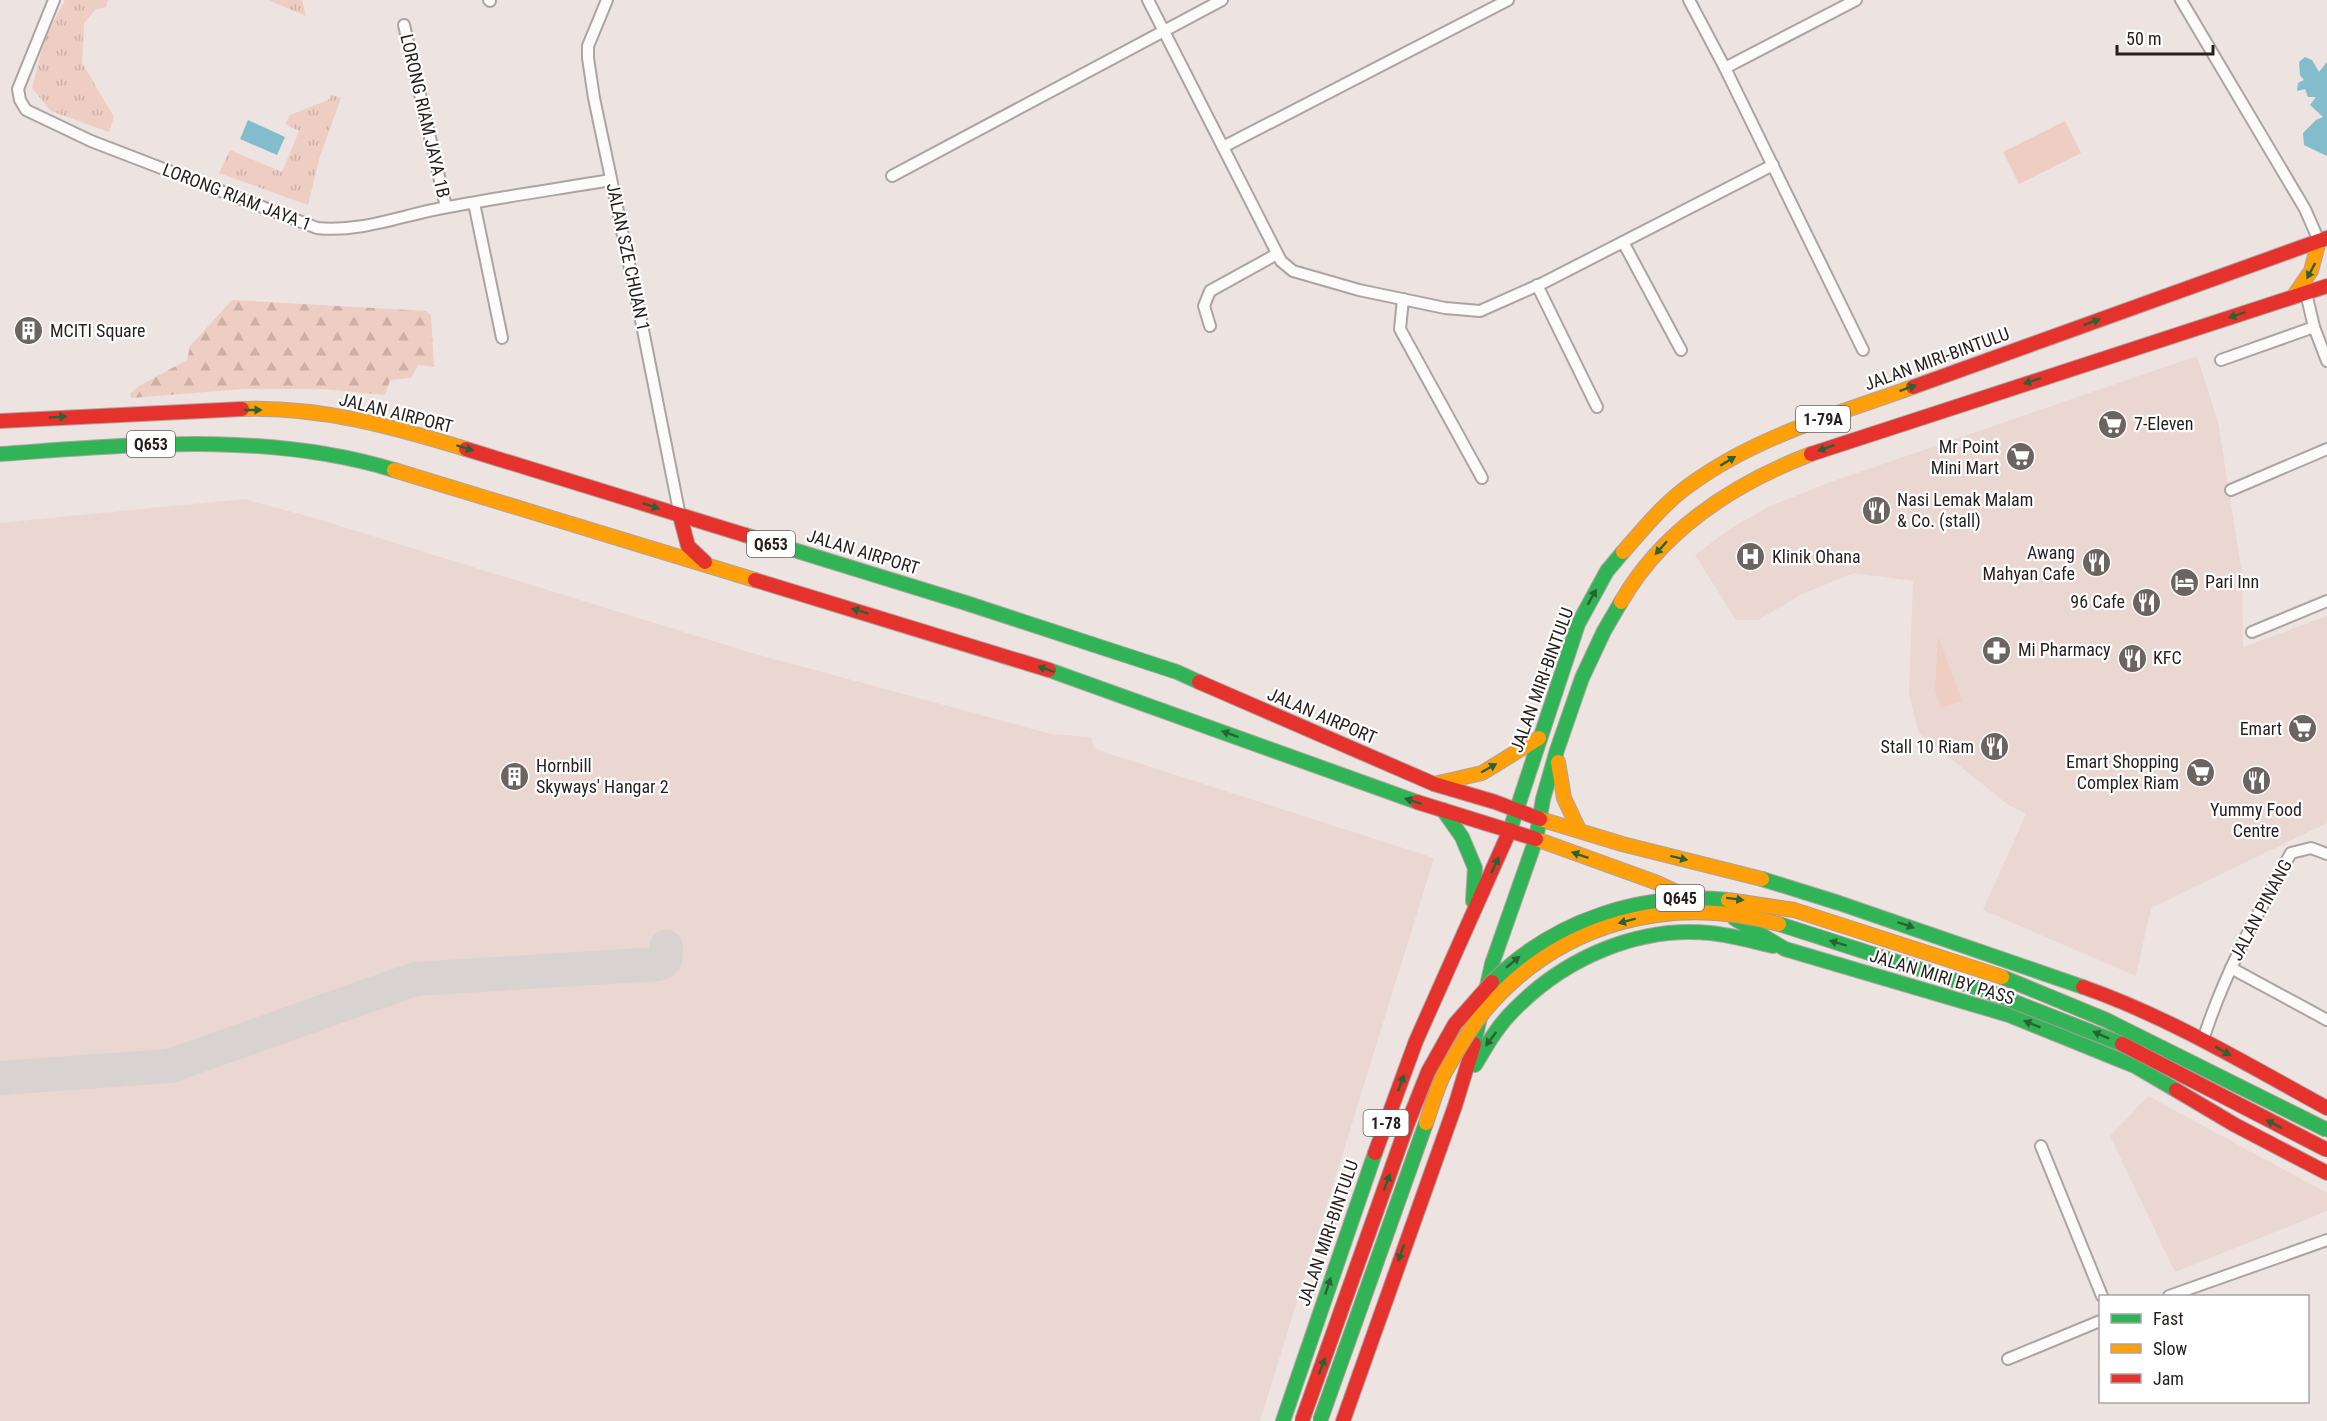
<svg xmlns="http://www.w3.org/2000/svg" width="2327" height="1421" viewBox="0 0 2327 1421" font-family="'Roboto Condensed',sans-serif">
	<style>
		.built { fill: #ead7d1 }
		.grass { fill: #eecdc3 }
		.forest { fill: url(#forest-firs) }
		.park { fill: url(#park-tufts) }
		.water { fill: #83bccc }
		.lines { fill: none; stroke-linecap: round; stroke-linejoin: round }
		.taxiway { stroke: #d8d2d0; stroke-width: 34 }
		.street-casing { stroke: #aca4a2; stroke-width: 14 }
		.fast-casing { stroke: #aca4a2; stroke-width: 16 }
		.slow-casing { stroke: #aca4a2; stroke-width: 16 }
		.jam-casing { stroke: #aca4a2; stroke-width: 16 }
		.street { stroke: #fcfbfa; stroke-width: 10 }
		.fast { stroke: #30b455; stroke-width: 14 }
		.slow { stroke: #ff9f0a; stroke-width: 14 }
		.jam { stroke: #e5322d; stroke-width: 14 }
		.fast-bridge-casing { stroke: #ab9994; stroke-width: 16; stroke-linecap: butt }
		.slow-bridge-casing { stroke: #ab9994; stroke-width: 16; stroke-linecap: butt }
		.jam-bridge-casing { stroke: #ab9994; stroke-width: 16; stroke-linecap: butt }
		.fast-bridge { stroke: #30b455; stroke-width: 14 }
		.slow-bridge { stroke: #ff9f0a; stroke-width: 14 }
		.jam-bridge { stroke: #e5322d; stroke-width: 14 }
		.oneway { fill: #2a6236 }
		.labels { text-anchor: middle; stroke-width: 4.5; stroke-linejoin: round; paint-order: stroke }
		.shield { fill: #fff; stroke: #676261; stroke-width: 1.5 }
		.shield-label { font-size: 16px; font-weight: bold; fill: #261f1d }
		.street-label { font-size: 18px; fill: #261f1d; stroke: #fff }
		.poi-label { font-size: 18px; fill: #261f1d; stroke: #fff; text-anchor: start }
	</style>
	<defs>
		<pattern id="forest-firs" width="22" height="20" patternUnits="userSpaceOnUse" patternTransform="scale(1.5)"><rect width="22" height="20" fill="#eecdc3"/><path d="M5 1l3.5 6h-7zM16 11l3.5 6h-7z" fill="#ccb0a7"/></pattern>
		<pattern id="park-tufts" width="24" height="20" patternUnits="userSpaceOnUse" patternTransform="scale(1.5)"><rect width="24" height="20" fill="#eecdc3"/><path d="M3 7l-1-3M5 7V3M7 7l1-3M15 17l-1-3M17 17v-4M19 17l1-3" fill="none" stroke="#ccb0a7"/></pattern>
	</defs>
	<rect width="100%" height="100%" fill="#ede3e0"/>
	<g class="built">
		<polygon points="2197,356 2218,422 2242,573 2243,647 2327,616 2327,823 2151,908 2136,976 1983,910 2026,814 2007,804 1919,733 1909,695 1913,581 1854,573 1802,594 1758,620 1736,620 1695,555 1730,529 1766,508 1825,484"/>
		<polygon points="244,499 314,518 752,653 1051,734 1091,737 1094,747 1101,751 1434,858 1260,1421 0,1421 0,523"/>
		<polygon points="2148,1096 2327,1193 2327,1211 2175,1272 2110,1136"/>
	</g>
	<g class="grass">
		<polygon points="2065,121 2081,153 2019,184 2003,152"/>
		<polygon points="1938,636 1962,701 1941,708 1935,691"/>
	</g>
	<polygon class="forest" points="232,300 426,311 431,315 434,367 418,365 411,378 390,380 385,395 323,389 243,389 131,398 130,394 139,386 187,360 190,346"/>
	<g class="park">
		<polygon points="65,0 108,0 106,7 95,10 84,23 82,63 114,117 109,132 51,111 32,88 45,38"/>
		<polygon points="268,0 302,0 306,16"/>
		<polygon points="332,95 341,98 320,156 308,205 219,173 230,150 282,172 299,131 285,124 290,115 328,100"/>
	</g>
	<g class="water">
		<polygon points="2305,57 2312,60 2319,72 2327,62 2327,156 2304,145 2303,133 2316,120 2323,117 2310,105 2316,97 2308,97 2305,89 2297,91 2298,83 2304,80 2300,75 2299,62"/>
		<polygon points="248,120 285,137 277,155 240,139"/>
	</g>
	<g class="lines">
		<polyline class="taxiway" points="0,1078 170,1066 415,979 658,964 665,960 666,947"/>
		<defs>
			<g id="street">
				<path d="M 54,0 L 18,89 L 20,100 L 26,110 L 91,141 L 317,228 C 362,233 405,214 448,207 C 502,197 557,189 611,180"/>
				<polyline points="489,0 490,1"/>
				<polyline points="607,0 588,46 588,58 594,98 643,330 680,516"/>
				<polyline points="1148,0 1281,261 1293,271 1359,290 1445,308 1480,311 1543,283 1773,165"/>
				<polyline points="1689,0 1725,68 1863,350"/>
				<polyline points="2181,0 2305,209 2319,241"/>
				<polyline points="404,25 446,207"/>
				<polyline points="1725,68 1856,0"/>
				<polyline points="1223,147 1508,0"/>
				<polyline points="892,176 1222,0"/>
				<polyline points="474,203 502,338"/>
				<polyline points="1623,242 1681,350"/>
				<polyline points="1537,285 1597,407"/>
				<polyline points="2306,293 2314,327 2327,361"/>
				<polyline points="1403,299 1400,329 1482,478"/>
				<polyline points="1210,326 1204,306 1210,291 1277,254"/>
				<polyline points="2221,360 2314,327"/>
				<polyline points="2231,490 2327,449"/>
				<polyline points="2252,632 2327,601"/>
				<polyline points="2231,968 2327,1020"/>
				<path d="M 2203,1040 C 2224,974 2257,914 2291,853 L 2311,848 L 2327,854"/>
				<polyline points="2041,1146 2102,1296"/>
				<polyline points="2169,1296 2327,1240"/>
				<polyline points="2008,1359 2100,1321"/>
			</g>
			<g id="fast">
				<path d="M 0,454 C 132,445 266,431 394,470"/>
				<polyline points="745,535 966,603 1177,672 1199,682"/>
				<polyline points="1049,670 1417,802"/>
				<polyline points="1443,810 1462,837 1475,868 1473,901"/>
				<polyline points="1510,830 1578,624 1607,571 1623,552"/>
				<polyline points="1762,879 1839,903 2083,987"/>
				<polyline points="1735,919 1785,949 2009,1015 2135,1066 2176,1090"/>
				<polyline points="1474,1044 1492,964 1536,839 1543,799 1557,750 1582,678 1604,631 1621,602"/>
				<path d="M 1475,1065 C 1487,1045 1498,1025 1515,1009 C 1565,958 1638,926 1710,933 C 1731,935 1752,941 1773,946"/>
				<polyline points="1283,1421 1375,1153"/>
			</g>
			<g id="slow">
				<polyline points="2293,297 2311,271 2319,241"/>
				<path d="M 242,409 C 319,406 394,427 466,449"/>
				<polyline points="394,470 755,580"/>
				<path d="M 1623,552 C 1644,528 1665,502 1691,484 C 1757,436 1837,414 1913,387"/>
				<path d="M 1621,602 C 1663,529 1733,484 1811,454"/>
				<polyline points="1558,762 1564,798 1579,830"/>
				<polyline points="1434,784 1482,773 1539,738"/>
				<polyline points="1540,819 1622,844 1762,879"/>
				<polyline points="1536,839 1655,882 1688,897"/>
			</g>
			<g id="jam">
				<polyline points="1913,387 2327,238"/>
				<polyline points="0,421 242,409"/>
				<polyline points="466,449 745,535"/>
				<polyline points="1811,454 2327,286"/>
				<polyline points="680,516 688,546 705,562"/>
				<polyline points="755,580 1049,670"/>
				<polyline points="1199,682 1434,784 1495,802 1540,819"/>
				<polyline points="1417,802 1536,839"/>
				<path d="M 2083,987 C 2169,1017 2248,1065 2327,1108"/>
				<polyline points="2176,1090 2235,1125 2327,1173"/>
				<polyline points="1375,1153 1416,1041 1510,830"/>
				<polyline points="1343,1421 1455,1106 1474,1044"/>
			</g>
		</defs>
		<use href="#street" class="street-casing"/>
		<use href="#fast" class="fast-casing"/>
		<use href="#slow" class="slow-casing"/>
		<use href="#jam" class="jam-casing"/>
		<use href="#street" class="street"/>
		<use href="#fast" class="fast"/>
		<use href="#slow" class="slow"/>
		<use href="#jam" class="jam"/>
		<defs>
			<g id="fast-bridge">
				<polyline points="1779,924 1984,990 2122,1044"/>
				<polyline points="2002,977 2106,1020 2327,1130"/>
				<path d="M 1492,982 C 1554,920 1641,892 1728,900"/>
				<polyline points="1320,1421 1426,1123"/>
			</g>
			<g id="slow-bridge">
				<polyline points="1728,900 1794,910 2002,977"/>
				<path d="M 1426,1123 C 1432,1106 1437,1087 1445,1072 C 1458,1050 1471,1026 1488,1007 C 1562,922 1672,894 1779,924"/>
			</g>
			<g id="jam-bridge">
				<polyline points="2122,1044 2327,1150"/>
				<polyline points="1302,1421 1407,1125 1428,1072 1455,1024 1492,982"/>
			</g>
		</defs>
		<use href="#fast-bridge" class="fast-bridge-casing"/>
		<use href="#slow-bridge" class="slow-bridge-casing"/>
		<use href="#jam-bridge" class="jam-bridge-casing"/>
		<use href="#fast-bridge" class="fast-bridge"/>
		<use href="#slow-bridge" class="slow-bridge"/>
		<use href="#jam-bridge" class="jam-bridge"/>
	</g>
	<defs><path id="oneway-solid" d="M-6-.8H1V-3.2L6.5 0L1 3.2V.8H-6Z" transform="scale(1.5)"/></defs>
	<g class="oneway">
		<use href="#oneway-solid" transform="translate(2311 271) rotate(118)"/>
		<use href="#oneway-solid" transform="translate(2237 315) rotate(162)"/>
		<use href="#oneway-solid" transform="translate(2092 322) rotate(-20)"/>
		<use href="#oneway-solid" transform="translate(2032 381) rotate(162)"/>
		<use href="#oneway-solid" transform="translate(1908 388) rotate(-20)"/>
		<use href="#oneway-solid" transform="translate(253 410)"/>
		<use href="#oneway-solid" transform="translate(58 417) rotate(-4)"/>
		<use href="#oneway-solid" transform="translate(465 448) rotate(17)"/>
		<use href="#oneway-solid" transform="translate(1826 448) rotate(160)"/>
		<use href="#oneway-solid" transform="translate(1728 461) rotate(-31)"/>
		<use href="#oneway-solid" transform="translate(651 506) rotate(19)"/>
		<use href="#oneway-solid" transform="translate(1661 548) rotate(132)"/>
		<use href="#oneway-solid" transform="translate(1592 597) rotate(-61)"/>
		<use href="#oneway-solid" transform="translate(860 611) rotate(-163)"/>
		<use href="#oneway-solid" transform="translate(1046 669) rotate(-162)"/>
		<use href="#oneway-solid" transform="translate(1230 734) rotate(-160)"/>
		<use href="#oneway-solid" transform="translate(1489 768) rotate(-30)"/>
		<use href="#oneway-solid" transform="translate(1413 801) rotate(-162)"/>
		<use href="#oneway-solid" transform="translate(1580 855) rotate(-161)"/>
		<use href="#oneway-solid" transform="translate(1679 858) rotate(14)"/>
		<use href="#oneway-solid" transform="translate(1495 865) rotate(-65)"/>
		<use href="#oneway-solid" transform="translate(1735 899) rotate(7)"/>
		<use href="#oneway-solid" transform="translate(1627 921) rotate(165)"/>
		<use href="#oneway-solid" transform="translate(1906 925) rotate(19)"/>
		<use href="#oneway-solid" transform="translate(1838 943) rotate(-163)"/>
		<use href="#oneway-solid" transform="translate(1513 962) rotate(-40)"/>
		<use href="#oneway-solid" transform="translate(2032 1024) rotate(-158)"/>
		<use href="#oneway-solid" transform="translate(2101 1035) rotate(-156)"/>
		<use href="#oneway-solid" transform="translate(1491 1039) rotate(127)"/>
		<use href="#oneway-solid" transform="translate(2223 1051) rotate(29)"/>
		<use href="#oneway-solid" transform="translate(1401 1083) rotate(-70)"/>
		<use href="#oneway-solid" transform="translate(2274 1124) rotate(-153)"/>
		<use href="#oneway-solid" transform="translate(1387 1182) rotate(-70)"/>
		<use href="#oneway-solid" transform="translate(1401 1253) rotate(109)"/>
		<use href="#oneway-solid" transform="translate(1328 1286) rotate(-72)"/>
		<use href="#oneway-solid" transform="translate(1322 1366) rotate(-70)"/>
	</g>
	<defs>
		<symbol id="building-disc" viewBox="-11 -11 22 22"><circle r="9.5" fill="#6c6461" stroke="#fff"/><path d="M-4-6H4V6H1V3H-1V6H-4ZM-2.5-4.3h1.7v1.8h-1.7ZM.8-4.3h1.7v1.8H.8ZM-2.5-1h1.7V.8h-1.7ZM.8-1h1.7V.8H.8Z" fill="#fff"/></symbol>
		<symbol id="supermarket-disc" viewBox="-11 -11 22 22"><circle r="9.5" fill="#6c6461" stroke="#fff"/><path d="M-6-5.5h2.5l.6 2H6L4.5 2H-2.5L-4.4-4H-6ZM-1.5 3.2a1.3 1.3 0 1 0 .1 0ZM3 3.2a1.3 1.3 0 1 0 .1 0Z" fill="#fff"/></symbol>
		<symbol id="restaurant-disc" viewBox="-11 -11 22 22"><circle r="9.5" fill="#6c6461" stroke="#fff"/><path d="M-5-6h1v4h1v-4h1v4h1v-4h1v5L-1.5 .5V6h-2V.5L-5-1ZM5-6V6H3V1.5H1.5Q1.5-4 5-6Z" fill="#fff"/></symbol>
		<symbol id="hospital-disc" viewBox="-11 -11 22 22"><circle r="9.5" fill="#6c6461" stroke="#fff"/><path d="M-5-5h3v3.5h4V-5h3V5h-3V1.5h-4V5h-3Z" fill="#fff"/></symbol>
		<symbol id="hotel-disc" viewBox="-11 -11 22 22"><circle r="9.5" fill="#6c6461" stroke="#fff"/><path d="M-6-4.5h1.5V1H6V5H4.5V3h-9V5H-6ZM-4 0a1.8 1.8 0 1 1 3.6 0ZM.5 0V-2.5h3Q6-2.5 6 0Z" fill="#fff"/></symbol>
		<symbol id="pharmacy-disc" viewBox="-11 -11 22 22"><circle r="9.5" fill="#6c6461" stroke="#fff"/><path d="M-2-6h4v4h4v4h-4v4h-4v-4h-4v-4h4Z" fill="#fff"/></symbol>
	</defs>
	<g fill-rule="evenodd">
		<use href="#building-disc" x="12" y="314" width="33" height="33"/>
		<use href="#supermarket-disc" x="2096" y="408" width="33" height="33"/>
		<use href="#supermarket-disc" x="2004" y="440" width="33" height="33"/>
		<use href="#restaurant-disc" x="1860" y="494" width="33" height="33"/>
		<use href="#hospital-disc" x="1734" y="540" width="33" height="33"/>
		<use href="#restaurant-disc" x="2080" y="546" width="33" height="33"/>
		<use href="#hotel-disc" x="2168" y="566" width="33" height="33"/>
		<use href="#restaurant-disc" x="2130" y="586" width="33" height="33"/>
		<use href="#pharmacy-disc" x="1980" y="634" width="33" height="33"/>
		<use href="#restaurant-disc" x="2116" y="642" width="33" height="33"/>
		<use href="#supermarket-disc" x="2286" y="712" width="33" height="33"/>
		<use href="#restaurant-disc" x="1978" y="730" width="33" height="33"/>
		<use href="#supermarket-disc" x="2184" y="756" width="33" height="33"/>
		<use href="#building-disc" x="498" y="760" width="33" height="33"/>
		<use href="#restaurant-disc" x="2240" y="764" width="33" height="33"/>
	</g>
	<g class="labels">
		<g class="shield">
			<rect x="1796" y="406" width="54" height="26" rx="4.5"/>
			<rect x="127" y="431" width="48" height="26" rx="4.5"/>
			<rect x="747" y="531" width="48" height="26" rx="4.5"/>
			<rect x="1656" y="885" width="48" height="26" rx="4.5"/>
			<rect x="1363.5" y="1110" width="45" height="26" rx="4.5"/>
		</g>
		<g class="shield-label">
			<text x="1823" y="425">1-79A</text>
			<text x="151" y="450">Q653</text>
			<text x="771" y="550">Q653</text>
			<text x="1680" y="904">Q645</text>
			<text x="1386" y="1129">1-78</text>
		</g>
		<g class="street-label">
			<text transform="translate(425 116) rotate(77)" y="6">LORONG RIAM JAYA 1B</text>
			<text transform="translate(237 197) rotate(21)" y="6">LORONG RIAM JAYA 1</text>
			<text transform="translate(628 257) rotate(78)" y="6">JALAN SZE CHUAN 1</text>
			<text transform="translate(1937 359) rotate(-20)" y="6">JALAN MIRI-BINTULU</text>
			<text transform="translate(396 413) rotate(14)" y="6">JALAN AIRPORT</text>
			<text transform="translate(863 552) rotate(17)" y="6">JALAN AIRPORT</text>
			<text transform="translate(1542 680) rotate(-70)" y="6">JALAN MIRI-BINTULU</text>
			<text transform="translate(1322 716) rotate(23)" y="6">JALAN AIRPORT</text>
			<text transform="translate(2261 910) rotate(-62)" y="6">JALAN PINANG</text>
			<text transform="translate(1942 977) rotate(17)" y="6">JALAN MIRI BY PASS</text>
			<text transform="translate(1328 1233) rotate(-71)" y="6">JALAN MIRI-BINTULU</text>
		</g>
		<g class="poi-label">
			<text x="50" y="337">MCITI Square</text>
			<text x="2134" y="430">7-Eleven</text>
			<text x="1999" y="453" text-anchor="end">Mr Point<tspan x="1999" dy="21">Mini Mart</tspan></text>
			<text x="1897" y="506">Nasi Lemak Malam<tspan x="1897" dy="21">&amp; Co. (stall)</tspan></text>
			<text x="2075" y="559" text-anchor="end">Awang<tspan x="2075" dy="21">Mahyan Cafe</tspan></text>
			<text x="1772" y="563">Klinik Ohana</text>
			<text x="2205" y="588">Pari Inn</text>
			<text x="2125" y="608" text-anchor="end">96 Cafe</text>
			<text x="2018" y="656">Mi Pharmacy</text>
			<text x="2153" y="664">KFC</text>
			<text x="2282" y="735" text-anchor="end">Emart</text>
			<text x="1974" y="753" text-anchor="end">Stall 10 Riam</text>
			<text x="2179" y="768" text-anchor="end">Emart Shopping<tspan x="2179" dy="21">Complex Riam</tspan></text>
			<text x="536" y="772">Hornbill<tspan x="536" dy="21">Skyways' Hangar 2</tspan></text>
			<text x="2256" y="816" text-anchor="middle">Yummy Food<tspan x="2256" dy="21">Centre</tspan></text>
		</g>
	</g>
	<rect x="2099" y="1295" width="210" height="108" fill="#ffffff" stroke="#a8a5a5" stroke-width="1.5"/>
	<rect x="2111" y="1314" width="30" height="9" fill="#30b455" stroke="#a8a5a5" stroke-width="1.5"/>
	<text x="2153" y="1325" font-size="18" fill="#261f1d">Fast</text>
	<rect x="2111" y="1344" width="30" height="9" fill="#ff9f0a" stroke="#a8a5a5" stroke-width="1.5"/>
	<text x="2153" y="1355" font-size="18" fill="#261f1d">Slow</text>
	<rect x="2111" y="1374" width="30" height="9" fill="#e5322d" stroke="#a8a5a5" stroke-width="1.5"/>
	<text x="2153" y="1385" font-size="18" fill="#261f1d">Jam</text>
	<path d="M2117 45v9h96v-9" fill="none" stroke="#261f1d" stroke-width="3"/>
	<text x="2126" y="45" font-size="18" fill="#261f1d" stroke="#ffffff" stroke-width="4.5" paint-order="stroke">50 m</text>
</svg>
